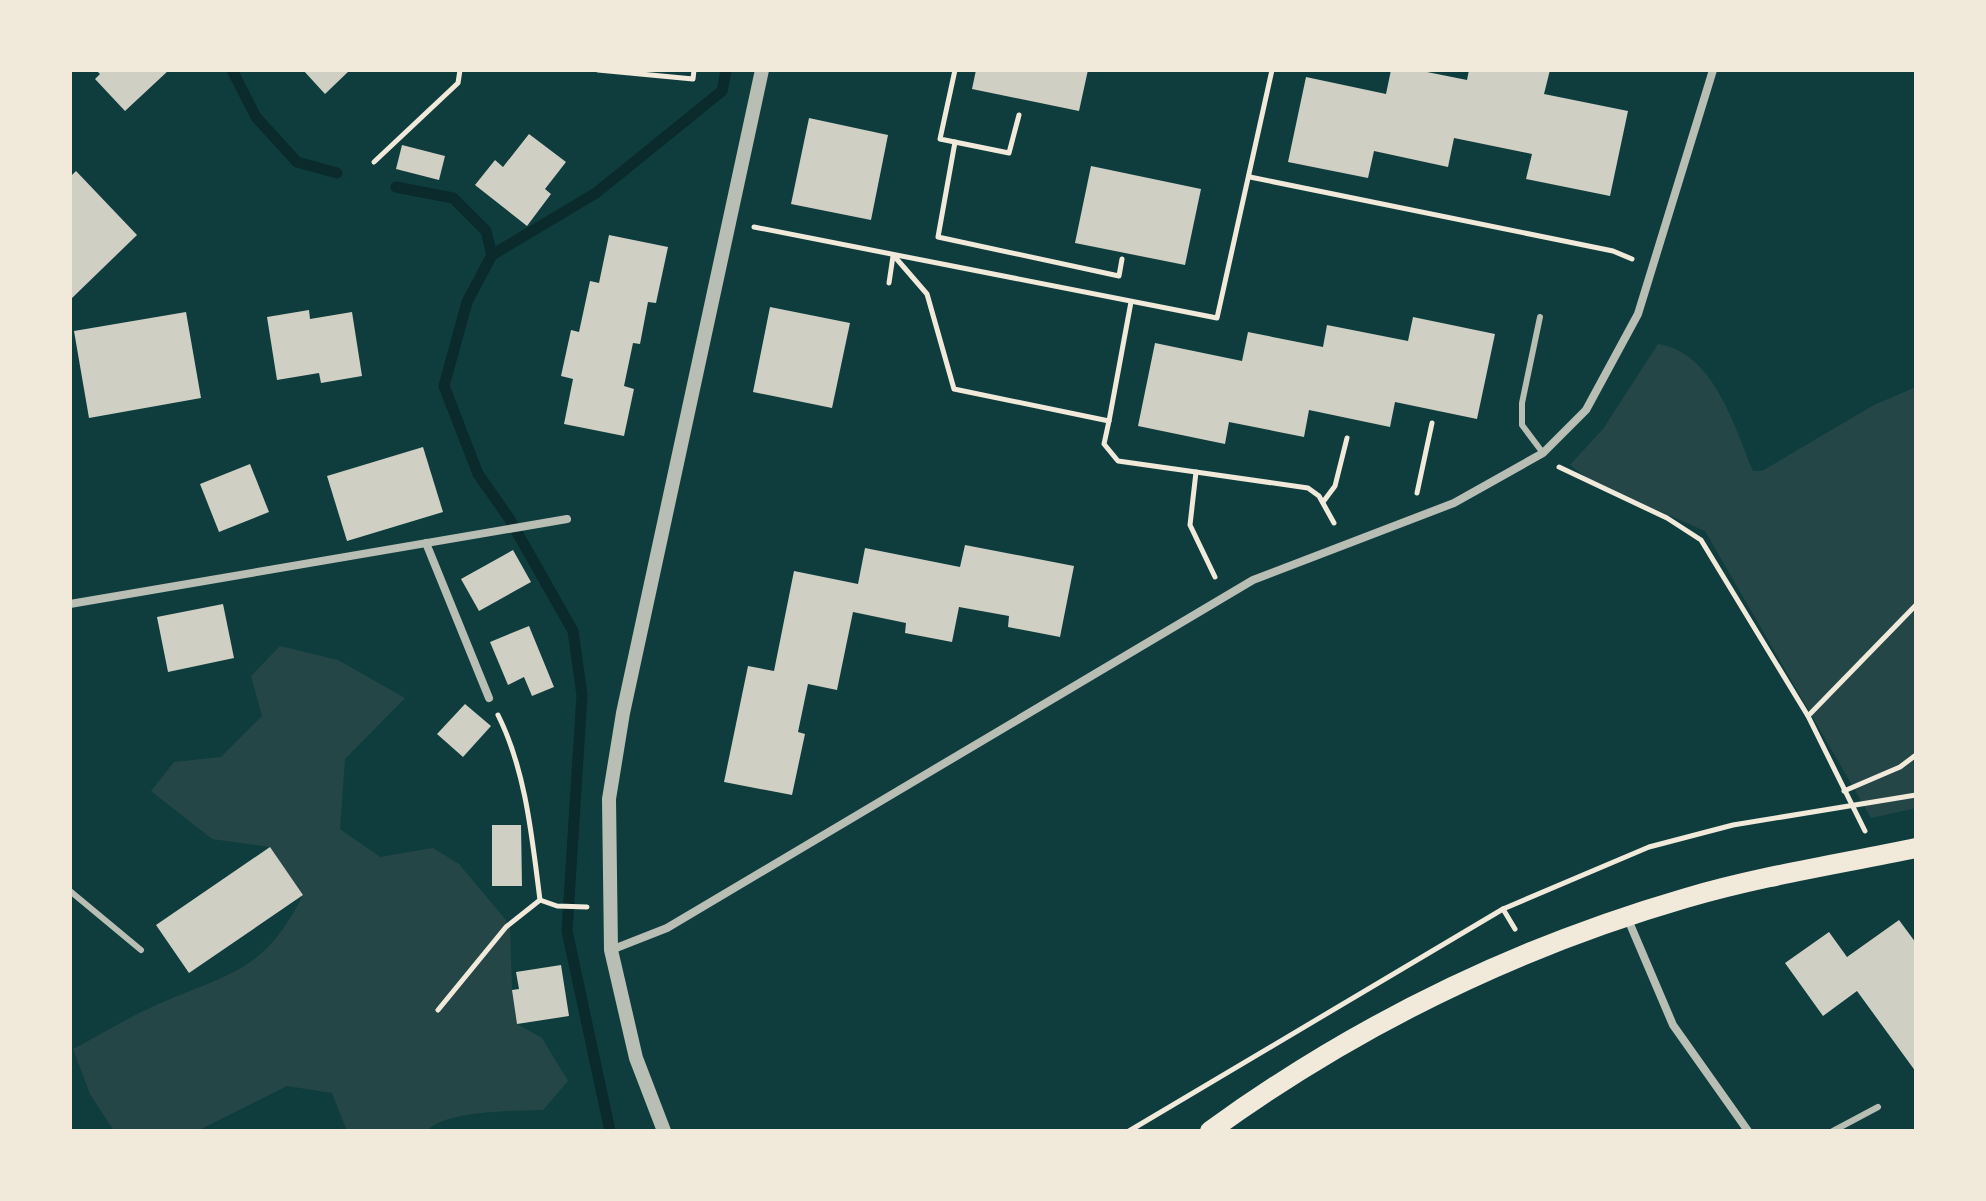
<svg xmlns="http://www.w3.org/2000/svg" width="1986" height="1201" viewBox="0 0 1986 1201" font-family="'Nunito Sans',sans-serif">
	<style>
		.green { fill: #244646 }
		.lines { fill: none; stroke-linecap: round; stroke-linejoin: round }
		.stream { stroke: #0a2a2b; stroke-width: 11 }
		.building { fill: #cfcfc3 }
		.path { stroke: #f1e9da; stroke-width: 5 }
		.service { stroke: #b8beb3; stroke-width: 6 }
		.minor { stroke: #b8beb3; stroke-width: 8 }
		.tertiary { stroke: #b8beb3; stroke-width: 14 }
		.primary { stroke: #f1e9da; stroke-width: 20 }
	</style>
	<rect width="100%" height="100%" fill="#0f3d3e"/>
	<g class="green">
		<path d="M 1658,344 C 1713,352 1734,425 1753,471 L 1762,471 L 1874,405 L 1916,387 L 1916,808 L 1871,818 L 1705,531 L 1591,481 L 1570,465 L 1603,429 Z"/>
		<path d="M 280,646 L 338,660 L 405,698 L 345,759 L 340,829 L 380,857 L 433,848 L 459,864 L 510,925 L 512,990 L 517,1024 L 542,1038 L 568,1081 L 543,1110 C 516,1111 445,1110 427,1131 L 347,1131 L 332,1093 L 287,1086 L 197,1131 L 114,1131 L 90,1094 L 73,1049 C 102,1034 130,1016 161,1003 C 232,972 265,971 303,895 L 270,847 L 212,839 L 151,791 L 174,762 L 221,757 L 262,716 L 251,676 Z"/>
	</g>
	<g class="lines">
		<g class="stream">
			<polyline points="232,70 256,117 297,162 337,173"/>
			<polyline points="396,187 453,198 486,231 492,255 467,302 444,386 478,474 509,518 573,631 582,695 567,931 610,1131"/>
			<polyline points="492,255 596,193 722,91 726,70"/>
		</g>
	</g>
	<g class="building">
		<polygon points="96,70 169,70 125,111 95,79 100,74"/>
		<polygon points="303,70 350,70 325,94"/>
		<polygon points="976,70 1088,70 1079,111 972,89"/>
		<polygon points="1391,70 1417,70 1467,80 1469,70 1550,70 1544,94 1628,111 1610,196 1526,179 1532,154 1454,138 1448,167 1374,151 1368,178 1288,162 1306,77 1386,94"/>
		<polygon points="809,118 888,135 871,220 791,204"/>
		<polygon points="529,134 566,162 545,189 551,194 527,226 475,185 495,160 503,167"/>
		<polygon points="402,145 445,156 439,180 396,169"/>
		<polygon points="1091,166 1201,189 1185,265 1075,243"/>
		<polygon points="76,171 137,235 70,300 70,177"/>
		<polygon points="609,235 668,247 656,303 648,302 640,344 633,343 624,386 634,389 624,436 564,424 573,379 561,376 571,330 579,332 590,281 599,283"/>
		<polygon points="770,307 850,323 832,408 753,392"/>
		<polygon points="309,310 310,319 352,312 362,376 321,383 319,373 277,380 267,317"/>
		<polygon points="186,312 201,398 89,418 74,331"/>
		<polygon points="1413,317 1495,334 1477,419 1395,402 1390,427 1309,410 1304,437 1229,422 1225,444 1138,426 1155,343 1242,361 1248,332 1323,347 1327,325 1408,341"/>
		<polygon points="423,447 443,512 347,541 327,476"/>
		<polygon points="250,464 269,512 219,532 200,484"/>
		<polygon points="965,545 1074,566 1060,637 1008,627 1009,616 959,607 952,642 905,633 906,623 853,612 837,690 808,684 798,732 805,734 792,795 724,782 748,666 774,671 794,571 858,584 865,548 960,567"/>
		<polygon points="513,550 531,582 479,611 461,579"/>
		<polygon points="223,604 234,658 168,672 157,617"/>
		<polygon points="529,626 554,687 532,696 524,677 508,685 490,642"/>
		<polygon points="465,704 491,726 463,757 437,734"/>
		<polygon points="492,825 521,825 522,886 492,886"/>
		<polygon points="270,847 303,895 189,973 156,925"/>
		<polygon points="1899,920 1916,943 1916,1072 1857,991 1823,1016 1785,963 1829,932 1847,957"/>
		<polygon points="561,965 569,1016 517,1024 512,990 519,989 516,972"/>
	</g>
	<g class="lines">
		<g class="path">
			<polyline points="598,70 693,79 694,70"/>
			<polyline points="955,70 940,139 1009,153 1019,115"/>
			<polyline points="955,142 938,237 1119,276 1122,259"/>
			<polyline points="374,162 458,83 460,70"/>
			<polyline points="1250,177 1613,251 1632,259"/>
			<polyline points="754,227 1217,318 1272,70"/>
			<polyline points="895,257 927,294 954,389 1109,421 1104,444 1118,461 1196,472 1190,525 1215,577"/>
			<polyline points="889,283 893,256"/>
			<polyline points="1109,421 1131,302"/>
			<polyline points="1559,467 1667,518 1701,540 1808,716 1865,831"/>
			<polyline points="1196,472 1308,488 1319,496 1334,523"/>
			<polyline points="1417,493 1432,423"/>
			<polyline points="1323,502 1335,486 1347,438"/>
			<path d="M 498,715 C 526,771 532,838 540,900"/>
			<polyline points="1808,716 1916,605"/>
			<polyline points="1844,791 1900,767 1916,755"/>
			<polyline points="1515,929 1503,909 1649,847 1733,825 1916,795"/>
			<polyline points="438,1010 506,927 540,900 557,906 587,907"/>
			<polyline points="1129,1131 1503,909"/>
		</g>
		<g class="service">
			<polyline points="1540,317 1522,403 1522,425 1543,453"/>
			<polyline points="70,891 141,950"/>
			<polyline points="1833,1131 1878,1107"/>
		</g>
		<g class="minor">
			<polyline points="426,543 489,698"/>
			<polyline points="70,604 567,519"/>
			<polyline points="1627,917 1673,1025 1748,1131"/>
			<polyline points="611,950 667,928 1253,580 1454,503 1543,453 1586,410 1638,314 1713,70"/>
		</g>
		<polyline class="tertiary" points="664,1131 636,1058 611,950 609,799 623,713 762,70"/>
		<path class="primary" d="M 1210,1131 C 1355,1026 1514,948 1686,898 C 1761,876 1839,864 1916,848"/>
	</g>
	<rect width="1986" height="1201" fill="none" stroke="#f1e9da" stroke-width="144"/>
</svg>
